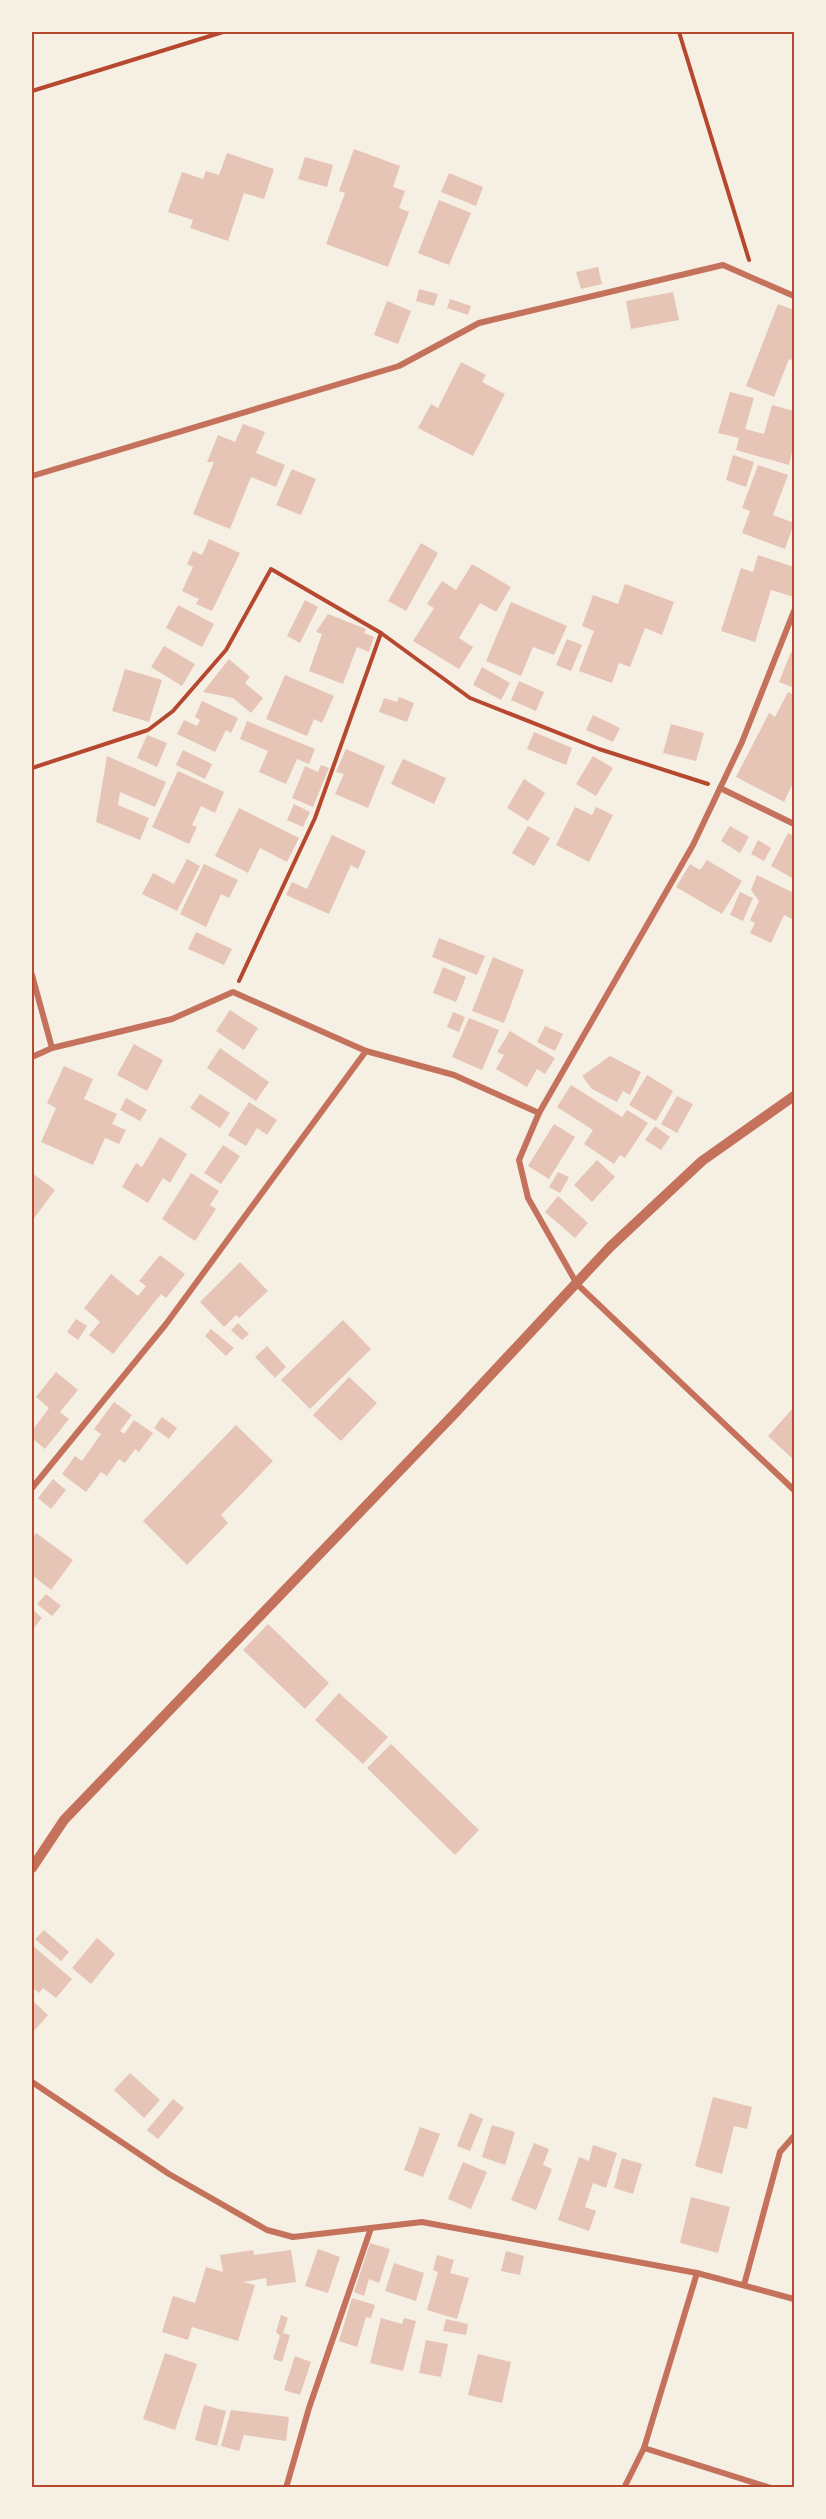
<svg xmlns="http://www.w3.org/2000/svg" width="826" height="2519" viewBox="0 0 826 2519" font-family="'PT Sans Narrow',sans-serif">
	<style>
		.building { fill: #e6c5b7 }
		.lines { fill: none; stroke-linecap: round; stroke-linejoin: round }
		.path { stroke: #b5482f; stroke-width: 4 }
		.minor { stroke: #c5725c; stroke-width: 6 }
		.tertiary { stroke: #c5725c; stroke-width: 10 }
		.neatline { fill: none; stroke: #b5482f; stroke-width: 2 }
	</style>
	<rect width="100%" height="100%" fill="#f6efe4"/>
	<g class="building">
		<polygon points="354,149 400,166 393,187 405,191 399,208 409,212 388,267 326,244 345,193 339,191"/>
		<polygon points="227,153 274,169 264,199 244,193 228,241 190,228 193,220 168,212 182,172 203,179 206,171 219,175"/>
		<polygon points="305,157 333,165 327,187 298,179"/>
		<polygon points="449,173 483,187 476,206 441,192"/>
		<polygon points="439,200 471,213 449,265 418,253"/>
		<polygon points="598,267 602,284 581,289 576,272"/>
		<polygon points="419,289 438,294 434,306 416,301"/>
		<polygon points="673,292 679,320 631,329 626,301"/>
		<polygon points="450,299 471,306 468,315 447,308"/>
		<polygon points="387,301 411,311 398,344 374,335"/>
		<polygon points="778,304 794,310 794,361 789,359 774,397 746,386"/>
		<polygon points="461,362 486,375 482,382 505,394 473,456 418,428 431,404 438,408"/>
		<polygon points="730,392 754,398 745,429 764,434 772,405 794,411 794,444 789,465 736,450 739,438 718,433"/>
		<polygon points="243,424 265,432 256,453 285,465 276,487 251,477 230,529 193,514 214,462 207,462 218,435 235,442"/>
		<polygon points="733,455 754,462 746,487 726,480"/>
		<polygon points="758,465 788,475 773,515 794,523 785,549 742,533 750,511 742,508"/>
		<polygon points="292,469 316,479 301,515 276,505"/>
		<polygon points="209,539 240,553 212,611 196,604 199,599 182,591 193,567 187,564 193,551 202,555"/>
		<polygon points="421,543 438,553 406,611 388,601"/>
		<polygon points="758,555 794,567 794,597 771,590 755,642 721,631 741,568 753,572"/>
		<polygon points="472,564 511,587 496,612 480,603 459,638 473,647 459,669 413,641 434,608 427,604 442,581 456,590"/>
		<polygon points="625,584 674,602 662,635 645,628 630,667 619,663 612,683 579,671 594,631 582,626 593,595 618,604"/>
		<polygon points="305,600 318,607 300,643 287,636"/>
		<polygon points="511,602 567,626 554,655 533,647 521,676 486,661"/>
		<polygon points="178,605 214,624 202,647 166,628"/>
		<polygon points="328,614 366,629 364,633 374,637 369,652 357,647 343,684 309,671 322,634 316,632"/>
		<polygon points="567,639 582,645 571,671 556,665"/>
		<polygon points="164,646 195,664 182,686 151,667"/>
		<polygon points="791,652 794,653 794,688 779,682"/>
		<polygon points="229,659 250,677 245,683 263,698 251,713 233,698 203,692"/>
		<polygon points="482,667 510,683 501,700 473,685"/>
		<polygon points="125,669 162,680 149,722 112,711"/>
		<polygon points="285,675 334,696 322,723 314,719 307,736 266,719"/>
		<polygon points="519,681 544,692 536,711 511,700"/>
		<polygon points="788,692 794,695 794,781 784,802 736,777 769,713 775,717"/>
		<polygon points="399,697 414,703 407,722 379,712 384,698 397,702"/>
		<polygon points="202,701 238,718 231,733 226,730 215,752 177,734 184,720 197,726 200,720 195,717"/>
		<polygon points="593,715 620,728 613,742 586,730"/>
		<polygon points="247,721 315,749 309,764 297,759 286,784 259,772 268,751 240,739"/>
		<polygon points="671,724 704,733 696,761 663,753"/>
		<polygon points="534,732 572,748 566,765 527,749"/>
		<polygon points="147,735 167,743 157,767 137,758"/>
		<polygon points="346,749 385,766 368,808 335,794 344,774 336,772"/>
		<polygon points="183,750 212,764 205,779 176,765"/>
		<polygon points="107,756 166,782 155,807 120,792 118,805 149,818 140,840 96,822"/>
		<polygon points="593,756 613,768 596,796 576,784"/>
		<polygon points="403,759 446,778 434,804 391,784"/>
		<polygon points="321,765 329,768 313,807 292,798 305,766 318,772"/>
		<polygon points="178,771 224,792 215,813 201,806 192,825 197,827 189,844 152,827"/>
		<polygon points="524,779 545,793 528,821 507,808"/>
		<polygon points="294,804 310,812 303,827 287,820"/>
		<polygon points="575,807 592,815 596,807 613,815 589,862 556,845"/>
		<polygon points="239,808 299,838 287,862 260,848 248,873 215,856"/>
		<polygon points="528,826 550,838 534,866 512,853"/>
		<polygon points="730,826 749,837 740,853 721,841"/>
		<polygon points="788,833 794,836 792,878 771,866"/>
		<polygon points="332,835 366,851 358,869 351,865 329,914 286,895 292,882 307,889"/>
		<polygon points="758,840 771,848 764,861 751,854"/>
		<polygon points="187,859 200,866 177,911 142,894 153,873 174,884"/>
		<polygon points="707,860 742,881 722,914 676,887 690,864 700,870"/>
		<polygon points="204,864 238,880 229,898 221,894 206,927 180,914"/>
		<polygon points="757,875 794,893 794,920 784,915 771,943 750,933 755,923 750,920 759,901 751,890"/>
		<polygon points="740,892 753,898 743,921 730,915"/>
		<polygon points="196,932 232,949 224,965 188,949"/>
		<polygon points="439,938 485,956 477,975 432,957"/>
		<polygon points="493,957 524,970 504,1023 472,1011"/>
		<polygon points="443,967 466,977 456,1002 433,993"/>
		<polygon points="230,1010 258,1028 244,1050 216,1031"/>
		<polygon points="453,1012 465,1017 459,1032 447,1027"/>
		<polygon points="469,1018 499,1030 482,1070 452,1057"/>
		<polygon points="545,1026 563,1034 555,1051 537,1042"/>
		<polygon points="510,1031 555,1058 545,1074 537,1069 527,1087 496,1069 504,1055 497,1052"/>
		<polygon points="134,1044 163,1060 147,1091 117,1075"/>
		<polygon points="220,1048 269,1082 256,1101 207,1068"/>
		<polygon points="610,1056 641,1072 630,1095 623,1091 617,1102 592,1089 582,1076"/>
		<polygon points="64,1066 93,1079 84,1099 117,1114 112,1124 126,1130 119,1144 105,1138 93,1165 41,1142 56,1108 47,1103"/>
		<polygon points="647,1075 673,1091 656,1121 629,1105"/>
		<polygon points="571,1085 622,1117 627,1110 648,1123 625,1158 620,1155 614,1164 584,1144 593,1130 557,1107"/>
		<polygon points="200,1094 230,1113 220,1128 190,1108"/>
		<polygon points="677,1096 693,1104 677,1133 661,1124"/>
		<polygon points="126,1098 147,1110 140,1121 120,1110"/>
		<polygon points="249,1102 277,1120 267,1135 257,1128 246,1146 228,1135"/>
		<polygon points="554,1124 575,1137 549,1179 528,1166"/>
		<polygon points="655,1126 670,1137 661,1150 645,1140"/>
		<polygon points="160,1137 187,1154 170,1183 163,1178 148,1203 122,1187 136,1163 142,1167"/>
		<polygon points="223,1145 240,1156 221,1184 204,1173"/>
		<polygon points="597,1160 615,1177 592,1202 574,1185"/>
		<polygon points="558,1172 569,1177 560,1193 549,1187"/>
		<polygon points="32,1173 55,1190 32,1221"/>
		<polygon points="191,1173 219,1191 210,1205 216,1209 195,1241 162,1219"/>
		<polygon points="558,1196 588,1223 575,1238 545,1212"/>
		<polygon points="160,1255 185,1274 166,1298 161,1294 113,1354 89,1335 100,1322 84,1308 111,1274 138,1296 146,1286 139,1281"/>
		<polygon points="240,1262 268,1291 239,1318 236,1315 224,1327 200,1302"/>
		<polygon points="76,1319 87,1326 78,1340 67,1332"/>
		<polygon points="343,1320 371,1349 310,1409 281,1380"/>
		<polygon points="238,1323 249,1334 242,1340 231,1330"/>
		<polygon points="211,1329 234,1348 226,1356 205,1336"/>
		<polygon points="267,1346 286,1367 275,1378 255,1357"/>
		<polygon points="56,1372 78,1390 60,1412 69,1419 45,1449 32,1438 32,1431 49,1408 36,1397"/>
		<polygon points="349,1377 377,1403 341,1441 313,1415"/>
		<polygon points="114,1402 132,1415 120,1431 124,1434 134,1420 153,1433 139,1452 135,1449 125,1463 119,1459 107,1476 101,1472 86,1492 62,1474 75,1456 82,1461 101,1434 94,1429"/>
		<polygon points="794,1407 794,1460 768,1436"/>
		<polygon points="162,1417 177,1428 169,1439 154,1428"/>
		<polygon points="236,1425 273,1461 221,1515 228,1523 187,1565 143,1521"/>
		<polygon points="53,1479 66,1490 51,1509 38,1498"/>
		<polygon points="36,1533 73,1560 51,1590 32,1575 32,1539"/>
		<polygon points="46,1594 61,1606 52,1616 37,1604"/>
		<polygon points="32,1609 42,1618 32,1630"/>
		<polygon points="268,1624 329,1683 305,1709 243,1650"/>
		<polygon points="339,1693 388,1737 363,1764 315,1720"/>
		<polygon points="391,1744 479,1830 455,1855 367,1768"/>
		<polygon points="44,1930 69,1952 61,1961 35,1939"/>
		<polygon points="97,1938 115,1954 91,1984 72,1968"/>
		<polygon points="32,1945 72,1979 56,1998 43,1988 39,1993 32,1987"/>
		<polygon points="32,2000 48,2015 32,2033"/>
		<polygon points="130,2073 160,2100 144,2118 114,2090"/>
		<polygon points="713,2097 752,2107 747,2129 734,2126 722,2174 695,2166"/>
		<polygon points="173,2099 184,2108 158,2139 147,2130"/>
		<polygon points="470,2113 483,2119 470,2151 457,2146"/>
		<polygon points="492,2125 515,2132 505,2165 482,2157"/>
		<polygon points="420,2127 440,2134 423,2177 404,2170"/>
		<polygon points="534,2143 549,2149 543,2165 552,2169 536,2210 511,2200"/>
		<polygon points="593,2145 617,2153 606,2188 593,2183 585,2207 596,2211 589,2231 558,2220 579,2157 589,2161"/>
		<polygon points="622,2158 642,2164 633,2194 614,2188"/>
		<polygon points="463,2162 487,2172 471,2209 448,2199"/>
		<polygon points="691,2197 730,2207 718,2253 680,2243"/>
		<polygon points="370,2243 390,2249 379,2283 369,2279 364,2296 354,2292"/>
		<polygon points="318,2249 340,2257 328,2293 305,2286"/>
		<polygon points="253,2250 254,2255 291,2250 296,2282 267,2286 266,2278 243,2282 255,2285 238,2341 192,2327 188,2340 162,2332 173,2296 195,2303 206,2267 223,2272 220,2255"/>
		<polygon points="506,2251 524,2256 520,2275 501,2271"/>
		<polygon points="437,2255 454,2260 450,2273 469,2278 457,2319 427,2310 438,2272 433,2270"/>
		<polygon points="394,2263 424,2273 416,2301 385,2291"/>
		<polygon points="352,2298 375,2305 371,2318 366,2317 357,2347 339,2341"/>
		<polygon points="281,2315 288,2318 283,2333 290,2335 282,2362 273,2359 280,2336 276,2332"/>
		<polygon points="381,2318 402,2324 404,2318 416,2321 403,2371 370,2363"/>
		<polygon points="446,2319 468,2324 466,2335 443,2331"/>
		<polygon points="426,2340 448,2344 441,2377 419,2373"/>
		<polygon points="165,2353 197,2364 175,2430 143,2419"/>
		<polygon points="478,2354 511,2362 502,2403 468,2395"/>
		<polygon points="295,2356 311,2362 300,2395 284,2390"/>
		<polygon points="204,2405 226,2411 217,2446 195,2440"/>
		<polygon points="231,2410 289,2417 286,2441 244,2435 239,2451 221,2446"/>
	</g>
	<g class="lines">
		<g class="path">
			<polyline points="679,32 749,260"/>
			<polyline points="32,91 223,32"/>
			<polyline points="32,768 148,730 173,711 226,650 271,569 381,633 470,698 599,749 708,784"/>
			<polyline points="239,981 315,818 381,633"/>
		</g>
		<g class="minor">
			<polyline points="32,476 399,366 479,323 723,265 794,296"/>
			<polyline points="794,611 742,742 693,845 539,1113 519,1160 528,1198 577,1284 794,1490"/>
			<polyline points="720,788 794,824"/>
			<polyline points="32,975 52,1048"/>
			<polyline points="32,1057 52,1048 172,1019 233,992 366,1051 454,1075 539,1113"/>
			<polyline points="32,1488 166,1324 366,1051"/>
			<polyline points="32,2082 169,2174 267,2230 293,2237 422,2222 697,2273 794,2299"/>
			<polyline points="744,2285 780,2152 794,2136"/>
			<polyline points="644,2448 771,2488"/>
			<polyline points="286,2488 309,2408 371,2228"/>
			<polyline points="624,2488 644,2448 697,2273"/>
		</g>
		<polyline class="tertiary" points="32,1868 64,1820 457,1411 610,1247 702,1161 794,1096"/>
	</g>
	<rect width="826" height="2519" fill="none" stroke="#f6efe4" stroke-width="66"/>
	<rect x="33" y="33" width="760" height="2453" class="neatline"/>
</svg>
